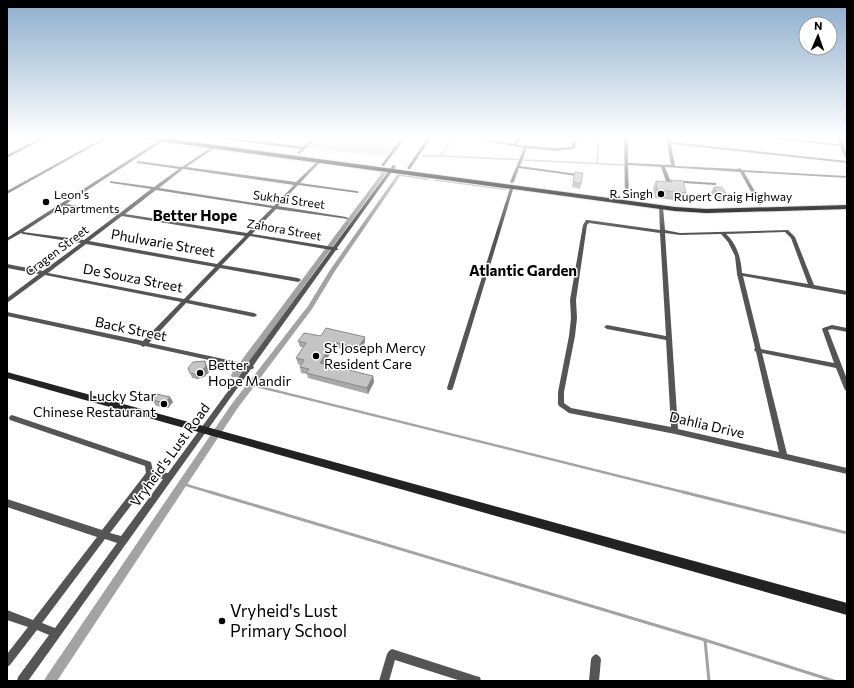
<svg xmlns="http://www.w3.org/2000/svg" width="854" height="688" viewBox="0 0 854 688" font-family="Commissioner,sans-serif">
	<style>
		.green { fill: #dcdcdc }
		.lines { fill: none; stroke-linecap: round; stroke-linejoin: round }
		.stream-far2 { stroke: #a3a3a3; stroke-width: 1.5 }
		.stream-far1 { stroke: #a3a3a3; stroke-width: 2.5 }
		.stream { stroke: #a3a3a3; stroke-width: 3 }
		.canal { fill: #a3a3a3; fill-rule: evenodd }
		.primary-casing { stroke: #dbdbdb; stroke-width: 2 }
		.street { fill: #555; fill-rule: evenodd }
		.secondary { fill: #222; fill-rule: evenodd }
		.primary { fill: #000; fill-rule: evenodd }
		.wall { fill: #a9a9a9 }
		.shaded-wall { fill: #898989 }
		.building { fill: #c4c4c4; stroke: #898989 }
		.poi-dot { fill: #000; stroke: #fff; stroke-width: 1.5 }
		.labels { text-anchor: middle; stroke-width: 3; stroke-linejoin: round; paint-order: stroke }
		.far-poi-label { font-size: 12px; fill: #000; stroke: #fff; text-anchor: end }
		.far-street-label { font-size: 12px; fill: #000; stroke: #fff }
		.street-label { font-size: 14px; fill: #000; stroke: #fff }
		.poi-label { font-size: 14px; fill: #000; stroke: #fff; text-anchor: start }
		.far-district-label { font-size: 15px; font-weight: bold; fill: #000; stroke: #fff }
		.neighbourhood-label { font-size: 15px; font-weight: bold; fill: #000; stroke: #fff }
		.near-poi-label { font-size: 17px; fill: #000; stroke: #fff; text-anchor: start }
	</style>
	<rect width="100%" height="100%" fill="#fff"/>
	<polygon class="green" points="319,137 399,137 384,157 308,148"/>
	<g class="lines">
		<g class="stream-far2">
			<polyline points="453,137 441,156 626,165"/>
			<polyline points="422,156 441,156"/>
			<polyline points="597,163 599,137"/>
		</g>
		<g class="stream-far1">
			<polyline points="252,385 687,493"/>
			<polyline points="183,484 213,493"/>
		</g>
		<g class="stream">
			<polyline points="210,492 705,640 834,681"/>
			<polyline points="683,492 847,533"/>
			<polyline points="705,640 709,681"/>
		</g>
		<g class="canal">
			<polygon points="375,169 387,172 238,377 232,377 231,375 232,373 382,173 375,171"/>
			<polygon points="397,173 428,178 430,179 428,180 400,176 335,271 312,309 237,409 57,681 44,681 46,677 231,405 308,306 330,270 397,175"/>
			<polygon points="435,179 505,188 507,189 505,190 437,181 435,181"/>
		</g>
		<defs>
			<polygon id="primary" points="141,137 155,137 675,207 706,209 847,205 847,209 706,213 675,211 144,139"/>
		</defs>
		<use href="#primary" class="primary-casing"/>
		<g class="street">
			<polygon points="42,137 47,137 7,158 7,155"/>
			<polygon points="105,137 109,137 7,194 7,191"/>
			<polygon points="213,137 223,137 261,142 268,137 272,137 265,142 303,147 314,137 318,137 299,154 297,153 301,149 215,138"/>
			<polygon points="402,137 406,137 384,166 382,166 382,164"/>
			<polygon points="428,137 432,137 410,169 408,169 407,168"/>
			<polygon points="480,137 484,137 486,139 514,144 517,137 521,137 518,145 555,148 571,147 574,137 578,137 575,148 573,149 555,151 527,148 520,166 577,174 579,175 577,176 519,168 514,182 511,183 510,182 524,148 485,141"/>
			<polygon points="624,137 628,137 628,163 671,165 666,137 670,137 671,142 847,161 847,163 671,144 675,166 738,169 740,168 742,170 847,176 847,178 744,172 762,204 760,205 758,204 740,172 665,167 670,180 716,183 716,185 715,185 668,182 666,181 661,167 628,165 629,198 627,199 625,198"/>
			<polygon points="762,137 773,137 839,144 836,137 840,137 847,153 847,158 845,157 840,146 764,138"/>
			<path d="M 163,138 L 166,139 L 66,204 L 120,213 L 151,189 L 111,183 L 110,183 L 110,181 L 154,187 L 179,169 L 138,163 L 137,163 L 137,161 L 182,167 L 215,145 L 216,145 L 216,147 L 186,167 L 296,182 L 320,159 L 321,159 L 321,161 L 300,183 L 357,191 L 359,192 L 358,193 L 298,185 L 278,206 L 346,217 L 348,218 L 348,219 L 276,209 L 252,234 L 333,247 L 393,165 L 396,166 L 337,248 L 338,249 L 338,250 L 336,250 L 253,366 L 254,367 L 253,369 L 251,369 L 28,681 L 17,681 L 18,677 L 49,635 L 37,630 L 10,665 L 7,667 L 7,654 L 28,627 L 7,620 L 7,610 L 33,620 L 97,537 L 7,507 L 7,499 L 102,530 L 146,473 L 145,466 L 10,420 L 9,418 L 10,416 L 12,415 L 151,462 L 153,471 L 168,473 L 245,368 L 145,346 L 143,347 L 140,345 L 7,316 L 7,312 L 143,341 L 181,302 L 45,275 L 7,303 L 7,298 L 39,274 L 7,268 L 7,264 L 43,271 L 81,243 L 23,234 L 21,233 L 7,241 L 7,238 ZM 183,169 L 294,185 L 274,206 L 159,188 ZM 156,190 L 272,208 L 247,233 L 125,214 ZM 63,206 L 117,215 L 84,240 L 23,232 ZM 122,216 L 245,236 L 217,264 L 89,241 ZM 250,236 L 331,250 L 247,364 L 149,343 L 186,303 L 254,317 L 256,316 L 257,315 L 256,314 L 254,313 L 189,300 L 220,268 L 298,282 L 300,281 L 301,280 L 300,279 L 298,278 L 222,265 ZM 86,244 L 215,267 L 184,299 L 48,273 ZM 152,478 L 163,479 L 121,536 L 110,533 ZM 105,539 L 117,543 L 55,628 L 42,623 Z"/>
			<polygon points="511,185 514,186 453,388 452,390 448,390 447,388"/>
			<path d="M 659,206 L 663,207 L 665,230 L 680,233 L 788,230 L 795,237 L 814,285 L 847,291 L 847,295 L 743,276 L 761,349 L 834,363 L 822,329 L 823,328 L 832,325 L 847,328 L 847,332 L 832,329 L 828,330 L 847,379 L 847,391 L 845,390 L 844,388 L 836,368 L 762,353 L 787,454 L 847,468 L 847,474 L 675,434 L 569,413 L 559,406 L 558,404 L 558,392 L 569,336 L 571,318 L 570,300 L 583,225 L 586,220 L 588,220 L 660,230 ZM 589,223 L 660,233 L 666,336 L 607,325 L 604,327 L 607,329 L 666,340 L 671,427 L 571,408 L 564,403 L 564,392 L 575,336 L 577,318 L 576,300 L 587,225 ZM 785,232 L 791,238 L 808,284 L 742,273 C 741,258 737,244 726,234 ZM 665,233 L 680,235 L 721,234 L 728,242 L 735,256 L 737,274 L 755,348 L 754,350 L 756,352 L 779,452 L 678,429 Z"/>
			<polygon points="392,649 476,676 480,677 481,681 461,681 395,660 389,681 379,681 387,654 389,651"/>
			<polygon points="596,654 599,656 601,659 599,681 589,681 591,659 593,656"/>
		</g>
		<polygon class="secondary" points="7,372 847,603 847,615 7,378"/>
		<use href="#primary" class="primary"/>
	</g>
	<g class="wall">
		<polygon points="575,172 583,173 580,189 572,187"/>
		<polygon points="671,180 686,193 683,201 655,198 653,188 656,181 670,182"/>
		<polygon points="714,187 726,194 724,199 715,199 711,192"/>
		<polygon points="321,336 365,342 359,353 334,347 324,364 373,376 374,382 368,394 308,378 307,374 301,373 300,367 301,365 298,364 296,358 303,347 300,347 298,341"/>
		<polygon points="207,367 209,372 204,377 197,379 192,378 188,368"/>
		<polygon points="170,397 173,402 168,408 156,406 152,400"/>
	</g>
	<g class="shaded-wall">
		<polygon points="365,337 365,342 359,353 358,348"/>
		<polygon points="333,342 334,347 321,369 320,363"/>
		<polygon points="205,361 209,372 204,377 197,379 195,374"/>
		<polygon points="373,376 374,382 368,394 367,388"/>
		<polygon points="170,397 173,402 168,408 165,403"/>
	</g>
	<g class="building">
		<polygon points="575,172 583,173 581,184 573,182"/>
		<polygon points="671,180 683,181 686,193 657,190 656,181 672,182"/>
		<polygon points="714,187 722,187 726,194 717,194"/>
		<polygon points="326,328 365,337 358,348 333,342 320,363 373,376 367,388 306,373 309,369 300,367 304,360 296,358 306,343 298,341 304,333 321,336"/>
		<polygon points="205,361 206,366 202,371 195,374 190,373 188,368 193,362"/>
		<polygon points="157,394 170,397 165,403 152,400"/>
	</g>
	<linearGradient id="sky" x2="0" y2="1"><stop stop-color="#8cadcc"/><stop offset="0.59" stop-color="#fff"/><stop offset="1" stop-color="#fff" stop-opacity="0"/></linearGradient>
	<rect width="854" height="233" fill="url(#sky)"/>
	<g class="poi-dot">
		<circle cx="661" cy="194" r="4"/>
		<circle cx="46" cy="202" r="4"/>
		<circle cx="316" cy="356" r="4"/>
		<circle cx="200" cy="373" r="4"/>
		<circle cx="164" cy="404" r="4"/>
		<circle cx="222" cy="621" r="4"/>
	</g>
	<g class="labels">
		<g class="far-poi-label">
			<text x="653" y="198">R. Singh</text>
			<text x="54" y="199" text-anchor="start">Leon's<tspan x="54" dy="14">Apartments</tspan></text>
		</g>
		<g class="far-street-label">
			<text x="733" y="201">Rupert Craig Highway</text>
			<text transform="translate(289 200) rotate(8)" y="4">Sukhai Street</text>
			<text transform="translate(284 230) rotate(10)" y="4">Zahora Street</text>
			<text transform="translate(57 251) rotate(-37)" y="4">Cragen Street</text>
		</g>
		<g class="street-label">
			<text transform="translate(163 243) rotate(10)" y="5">Phulwarie Street</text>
			<text transform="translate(133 278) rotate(11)" y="5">De Souza Street</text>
			<text transform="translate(131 329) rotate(12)" y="5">Back Street</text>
			<text transform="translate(707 425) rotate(13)" y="5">Dahlia Drive</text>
			<text transform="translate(170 455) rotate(-54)" y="5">Vryheid's Lust Road</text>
		</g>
		<g class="poi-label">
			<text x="324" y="353">St Joseph Mercy<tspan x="324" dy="16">Resident Care</tspan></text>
			<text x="208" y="370">Better<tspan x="208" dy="16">Hope Mandir</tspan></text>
			<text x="156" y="401" text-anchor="end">Lucky Star<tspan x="156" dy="16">Chinese Restaurant</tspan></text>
		</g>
		<g class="far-district-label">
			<text x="195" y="221">Better Hope</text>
		</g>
		<g class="neighbourhood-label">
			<text x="523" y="276">Atlantic Garden</text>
		</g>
		<g class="near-poi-label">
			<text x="230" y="617">Vryheid's Lust<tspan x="230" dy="20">Primary School</tspan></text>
		</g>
	</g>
	<rect width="854" height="688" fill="none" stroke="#000000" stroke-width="16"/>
	<g transform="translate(818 36) rotate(2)"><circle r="19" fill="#ffffff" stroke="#999999"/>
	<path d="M0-3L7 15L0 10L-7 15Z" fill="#000000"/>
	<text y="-6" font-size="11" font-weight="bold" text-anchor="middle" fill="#000000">N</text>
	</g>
</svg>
